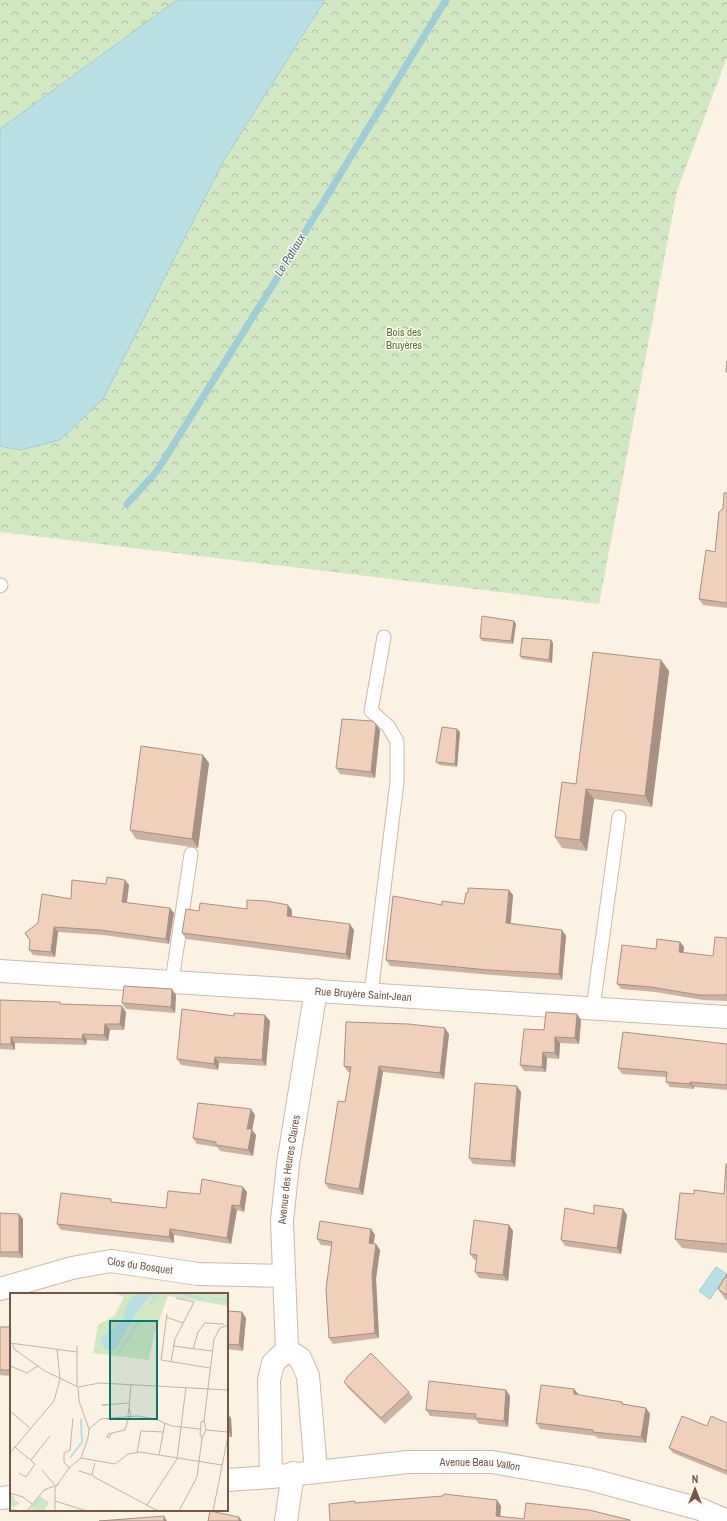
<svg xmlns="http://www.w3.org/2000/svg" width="727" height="1521" viewBox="0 0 727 1521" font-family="'Archivo Narrow',sans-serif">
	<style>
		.forest { fill: url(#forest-crowns) }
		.water { fill: #b8dfe4; stroke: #9fced6 }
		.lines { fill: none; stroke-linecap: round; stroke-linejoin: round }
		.stream { stroke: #9fced6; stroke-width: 7 }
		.service-casing { stroke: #cdb9aa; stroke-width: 15 }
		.minor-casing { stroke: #cdb9aa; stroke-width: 24 }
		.service { stroke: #fff; stroke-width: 13 }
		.minor { stroke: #fff; stroke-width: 22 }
		.wall { fill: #ceb2a1 }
		.shaded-wall { fill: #a89183 }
		.building { fill: #f0cfbb; stroke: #a89183 }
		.labels { text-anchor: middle; stroke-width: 3; stroke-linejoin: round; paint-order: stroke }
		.park-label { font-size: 11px; fill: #547842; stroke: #fff6e9 }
		.street-label { font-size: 11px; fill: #73584a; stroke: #fff6e9 }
		.water-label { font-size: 12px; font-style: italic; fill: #41767f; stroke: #fff6e9 }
		.inset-river { fill: none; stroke: #b8dfe4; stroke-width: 2 }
		.inset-road { fill: none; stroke: #c5b4a6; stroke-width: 1 }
		.view { fill: #0f766e; fill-opacity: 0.15; stroke: #0f766e; stroke-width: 2 }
		.inset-edge { fill: none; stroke: #73584a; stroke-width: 2 }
	</style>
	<defs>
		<pattern id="forest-crowns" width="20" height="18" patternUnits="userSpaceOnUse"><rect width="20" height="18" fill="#d2e8c2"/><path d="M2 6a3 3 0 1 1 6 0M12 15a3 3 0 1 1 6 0" fill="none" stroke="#afbfa0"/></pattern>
	</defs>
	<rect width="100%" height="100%" fill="#fbf2e3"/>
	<g class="forest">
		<polygon points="0,0 177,0 0,129"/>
		<polygon points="325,0 727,0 727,57 677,191 599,604 0,532 0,446 20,450 224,160"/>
	</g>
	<g class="water">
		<polygon points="177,0 325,0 224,160 103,399 60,440 20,450 0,446 0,129"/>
		<polygon points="716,1267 727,1274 710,1299 699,1291"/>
	</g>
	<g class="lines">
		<polyline class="stream" points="127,504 157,471 279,275 446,0"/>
		<defs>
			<g id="service">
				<polyline points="0,586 1,585"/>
				<polyline points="172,981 191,854"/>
				<polyline points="371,994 397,782 397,741 388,726 371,711 384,637"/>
				<polyline points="593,1008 619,817"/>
			</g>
			<g id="minor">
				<path id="s1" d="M 0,971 L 727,1017"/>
				<path id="s2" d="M 0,1289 L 72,1268 L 111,1261 L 198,1274 L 284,1276"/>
				<path id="s3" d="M 287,1350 L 282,1221 L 288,1164 L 316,990"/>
				<polyline points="271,1477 269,1380 273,1363 287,1350 300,1358 308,1376 316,1471"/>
				<path id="s4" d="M 227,1480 L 271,1477 L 408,1462 L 492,1462 L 589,1479 L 700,1509 L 727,1521"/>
				<polyline points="0,1498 11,1497"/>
				<polyline points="286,1521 293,1473"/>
			</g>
		</defs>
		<use href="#service" class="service-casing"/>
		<use href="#minor" class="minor-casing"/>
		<use href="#service" class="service"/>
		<use href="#minor" class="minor"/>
	</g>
	<g class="wall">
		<polygon points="727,493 727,608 703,605 699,599 715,552 723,509"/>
		<polygon points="514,621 516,624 513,644 482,641 480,638"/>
		<polygon points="551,640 553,643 552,663 522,659 520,656"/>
		<polygon points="661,660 669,671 652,807 594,799 587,851 562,848 555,837"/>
		<polygon points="457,729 460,732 457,767 439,765 436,762"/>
		<polygon points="380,730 375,778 340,774 336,768"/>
		<polygon points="203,755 209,763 198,848 136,839 130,830"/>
		<polygon points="106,884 129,885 127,903 174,913 169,944 103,935 58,932 55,957 33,955 29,950 30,941 25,933 71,899"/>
		<polygon points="509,890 513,895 511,923 562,930 566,936 562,980 492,975 390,966 386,960 442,905 464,904 468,893"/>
		<polygon points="247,909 292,910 292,916 354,930 350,960 186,939 182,933 199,911"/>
		<polygon points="727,938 727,1001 703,1000 655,992 621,989 617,984 656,949 680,942 684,947 683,953 713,956"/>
		<polygon points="176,995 175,1013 126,1009 122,1003"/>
		<polygon points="0,1000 61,1004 126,1012 124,1030 110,1030 108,1041 87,1040 86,1045 15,1043 15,1050 0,1049"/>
		<polygon points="577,1014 581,1020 579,1044 560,1043 559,1059 547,1058 546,1072 524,1071 520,1065 544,1030"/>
		<polygon points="234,1016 270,1021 266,1066 219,1063 218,1070 181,1065 177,1059"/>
		<polygon points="449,1034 444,1079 383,1072 363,1195 329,1189 325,1183 345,1102 350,1072 348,1072 344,1066"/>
		<polygon points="727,1044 727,1090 694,1087 694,1089 670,1087 666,1082 666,1077 622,1074 618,1068"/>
		<polygon points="521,1092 515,1167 473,1164 469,1158"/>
		<polygon points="255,1115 252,1130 256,1135 253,1156 220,1151 217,1147 197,1144 193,1138"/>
		<polygon points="727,1164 727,1253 682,1248 675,1239 694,1194 724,1194"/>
		<polygon points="247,1192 244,1212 237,1210 231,1244 174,1235 174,1243 61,1230 57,1224 113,1202 166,1208 200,1194"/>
		<polygon points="623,1209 627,1215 621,1254 565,1246 561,1240 594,1214"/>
		<polygon points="0,1213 19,1214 23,1219 23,1258 0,1257"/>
		<polygon points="509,1225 513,1231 508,1281 479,1278 475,1272 477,1260 474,1260 470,1254"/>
		<polygon points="371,1229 375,1235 373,1244 376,1244 380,1250 376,1279 379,1338 333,1344 329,1338 331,1246 321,1245 317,1239"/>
		<polygon points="727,1274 727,1300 725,1299 718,1289"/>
		<polygon points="227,1305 229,1309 229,1311 246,1318 243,1351 227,1349"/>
		<polygon points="0,1327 11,1327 11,1376 0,1375"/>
		<polygon points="344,1382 409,1392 413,1398 385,1424 348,1388"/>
		<polygon points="574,1389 579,1395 622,1402 624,1404 646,1408 650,1414 646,1443 597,1438 596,1436 540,1429 536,1423"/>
		<polygon points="506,1390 510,1396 508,1427 479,1424 476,1420 430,1416 426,1410"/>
		<polygon points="227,1399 228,1415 231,1418 232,1437 227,1437"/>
		<polygon points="727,1423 727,1475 673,1453 669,1448 707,1426"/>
	</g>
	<g class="shaded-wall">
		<polygon points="514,621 516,624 513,644 511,641"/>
		<polygon points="551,640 553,643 552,663 549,660"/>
		<polygon points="661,660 669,671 652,807 645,796"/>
		<polygon points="376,724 380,730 375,778 371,772"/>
		<polygon points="457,729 460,732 457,767 455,764"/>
		<polygon points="203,755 209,763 198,848 192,839"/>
		<polygon points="586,789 594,799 587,851 580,840"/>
		<polygon points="125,880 129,885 126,907 122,902"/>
		<polygon points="509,890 513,895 510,928 506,923"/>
		<polygon points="288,905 292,910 291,922 287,916"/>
		<polygon points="170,908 174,913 169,944 166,939"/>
		<polygon points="350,924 354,930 350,960 346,954"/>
		<polygon points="54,927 58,932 55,957 51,952"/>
		<polygon points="562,930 566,936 562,980 559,974"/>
		<polygon points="680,942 684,947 683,958 679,952"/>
		<polygon points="172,989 176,995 175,1013 171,1007"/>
		<polygon points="122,1006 126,1012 124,1030 120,1024"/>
		<polygon points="577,1014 581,1020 579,1044 575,1038"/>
		<polygon points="265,1015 270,1021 266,1066 262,1060"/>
		<polygon points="105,1024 110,1030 108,1041 104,1035"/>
		<polygon points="445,1028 449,1034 444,1079 440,1073"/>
		<polygon points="83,1034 87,1040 86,1045 82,1039"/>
		<polygon points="11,1037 15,1043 15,1050 11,1044"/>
		<polygon points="555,1037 560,1043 559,1059 555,1053"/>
		<polygon points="543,1052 547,1058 546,1072 542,1067"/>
		<polygon points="215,1057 219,1063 218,1070 214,1064"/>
		<polygon points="379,1066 383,1072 363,1195 359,1189"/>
		<polygon points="690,1082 694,1087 694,1089 690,1084"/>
		<polygon points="517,1086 521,1092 515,1167 511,1161"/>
		<polygon points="251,1109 255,1115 252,1130 256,1135 253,1156 248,1150 247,1129"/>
		<polygon points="243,1187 247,1192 244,1212 240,1206"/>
		<polygon points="232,1205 237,1210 231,1244 227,1238"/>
		<polygon points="623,1209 627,1215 621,1254 617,1248"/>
		<polygon points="19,1214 23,1219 23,1258 19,1252"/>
		<polygon points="509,1225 513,1231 508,1281 503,1275"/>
		<polygon points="170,1229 174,1235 174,1243 169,1237"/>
		<polygon points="371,1229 375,1235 373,1248 369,1243"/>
		<polygon points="376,1244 380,1250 376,1279 379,1338 375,1333 372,1274"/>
		<polygon points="227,1305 229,1309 229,1316 227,1313"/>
		<polygon points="242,1312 246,1318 243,1351 239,1345"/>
		<polygon points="574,1389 579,1395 574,1394"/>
		<polygon points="506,1390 510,1396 508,1427 504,1421"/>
		<polygon points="227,1399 228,1415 231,1418 232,1437 228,1431 227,1420"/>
		<polygon points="646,1408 650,1414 646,1443 641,1437"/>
		<polygon points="497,1500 501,1506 500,1521 496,1516"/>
		<polygon points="164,1516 167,1521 164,1521"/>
		<polygon points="239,1517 242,1521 239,1521"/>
	</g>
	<g class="building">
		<polygon points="727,361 727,372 726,372"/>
		<polygon points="724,493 727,493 727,603 699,599 706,550 715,552 719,512 723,509"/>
		<polygon points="482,616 514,621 511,641 480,638"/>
		<polygon points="522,638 551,640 549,660 520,656"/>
		<polygon points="593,652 661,660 645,796 586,789 580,840 555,837 562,782 576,784"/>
		<polygon points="342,719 373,721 376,724 371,772 336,768"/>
		<polygon points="442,727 457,729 455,764 436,762"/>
		<polygon points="141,746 203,755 192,839 130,830"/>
		<polygon points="107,877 125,880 122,902 170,908 166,939 100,930 54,927 51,952 29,950 30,940 25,933 38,923 42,894 71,899 72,880 106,884"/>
		<polygon points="468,888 509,890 506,923 562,930 559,974 488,970 386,960 393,896 442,905 442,901 464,904 466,893 468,893"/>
		<polygon points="247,900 267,901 288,905 287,916 350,924 346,954 182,933 186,909 199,911 200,903 247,909"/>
		<polygon points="715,937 727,938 727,995 699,995 651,987 617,984 622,945 656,949 657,939 680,942 679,952 713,956"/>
		<polygon points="124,986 172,989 171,1007 122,1003"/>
		<polygon points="0,1000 60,1002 60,1004 122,1006 120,1024 105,1024 104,1035 83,1034 82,1039 11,1037 11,1044 0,1044"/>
		<polygon points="182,1009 234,1016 234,1013 265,1015 262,1060 215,1057 214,1064 177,1059"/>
		<polygon points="546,1012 577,1014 575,1038 555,1037 555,1053 543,1052 542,1067 520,1065 524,1029 544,1030"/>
		<polygon points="346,1022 408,1024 445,1028 440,1073 379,1066 359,1189 325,1183 338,1101 345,1102 351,1067 344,1066"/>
		<polygon points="623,1032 727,1044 727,1085 690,1082 690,1084 666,1082 667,1072 618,1068"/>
		<polygon points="475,1083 517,1086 511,1161 469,1158"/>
		<polygon points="198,1103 251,1109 247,1129 252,1129 248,1150 216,1145 216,1142 193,1138"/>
		<polygon points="726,1164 727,1164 727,1244 675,1239 680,1193 694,1194 694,1190 724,1194"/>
		<polygon points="202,1179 243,1187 240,1206 232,1205 227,1238 170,1229 169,1237 57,1224 61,1193 111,1199 111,1202 166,1208 168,1191 200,1194"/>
		<polygon points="594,1205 623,1209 617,1248 561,1240 565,1208 594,1214"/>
		<polygon points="0,1213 19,1214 19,1252 0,1252"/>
		<polygon points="474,1220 509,1225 503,1275 475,1272 477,1255 470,1254"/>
		<polygon points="320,1221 371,1229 369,1243 376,1244 372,1274 375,1333 329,1338 326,1289 332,1242 317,1239"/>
		<polygon points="727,1274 727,1295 718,1289"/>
		<polygon points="96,1293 118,1294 96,1294"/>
		<polygon points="227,1311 242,1312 239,1345 227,1344"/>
		<polygon points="0,1327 11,1327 11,1376 11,1370 0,1370"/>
		<polygon points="371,1353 409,1392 381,1418 344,1382 347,1378 347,1377"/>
		<polygon points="429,1381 506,1390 504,1421 475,1418 476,1414 426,1410"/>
		<polygon points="541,1385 574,1389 574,1394 622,1402 622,1404 646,1408 641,1437 593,1432 593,1430 536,1423"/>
		<polygon points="682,1416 707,1426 711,1416 727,1423 727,1471 669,1448"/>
		<polygon points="444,1494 497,1500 496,1516 524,1519 526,1503 589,1510 630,1520 630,1521 330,1521 329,1504 355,1501 355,1503 391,1500 443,1496"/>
		<polygon points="210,1511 239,1517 239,1521 208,1521"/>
		<polygon points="164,1516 164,1521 99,1521"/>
	</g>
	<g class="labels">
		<g class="park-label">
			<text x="404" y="336">Bois des<tspan x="404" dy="13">Bruyères</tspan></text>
		</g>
		<g class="street-label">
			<text dy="4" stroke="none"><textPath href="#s1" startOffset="364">Rue Bruyère Saint-Jean</textPath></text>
			<text dy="4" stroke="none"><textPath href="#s3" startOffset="181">Avenue des Heures Claires</textPath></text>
			<text dy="4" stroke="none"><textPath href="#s2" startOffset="144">Clos du Bosquet</textPath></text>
			<text dy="4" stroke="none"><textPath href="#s4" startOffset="254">Avenue Beau Vallon</textPath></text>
		</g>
		<g class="water-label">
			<text transform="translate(290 255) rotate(-58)" y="4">Le Patiaux</text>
		</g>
	</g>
	<g transform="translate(10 1293)">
		<rect width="218" height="218" fill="#fbf2e3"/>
		<path d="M 104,0 L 126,0 L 118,9 L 112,28 L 92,44 L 107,54 L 125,22 L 143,0 L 218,0 L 218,13 L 158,3 L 144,41 L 139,67 L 83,60 L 88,32 L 105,22 L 114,4 ZM 0,201 L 5,203 L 4,206 L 9,210 L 4,215 L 8,218 L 0,217 L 5,214 L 0,214 ZM 30,204 L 39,209 L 34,218 L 19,218 Z" fill="#d2e8c2"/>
		<path d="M 126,0 L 143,0 L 125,22 L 107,54 L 102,57 L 95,56 L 91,50 L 92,44 L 112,28 L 118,9 Z" fill="#b8dfe4"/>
		<path class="inset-river" d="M 168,0 L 195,6M 204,6 L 218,7M 140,11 L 147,1M 108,61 L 130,27M 60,165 L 72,149 L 71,126M 23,213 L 31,204"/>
		<path class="inset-road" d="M 157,21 L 151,67 L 200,75M 156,24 L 173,30M 0,50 L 67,59M 3,51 L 4,56 L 35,78 L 68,94 L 90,90 L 218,97M 67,53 L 67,93M 163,53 L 202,58M 183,56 L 188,39 L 195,30 L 214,31M 161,69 L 165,46 L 184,9 L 166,5M 0,73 L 17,80 L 28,73M 98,112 L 92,112 L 119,110M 119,115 L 121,92M 0,118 L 21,136M 118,123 L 119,115 L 121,123M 194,128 L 204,46 L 210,35 L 218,32M 79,136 L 91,126 L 127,123 L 145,126 L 162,133 L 190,136M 196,137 L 218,139M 101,141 L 99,145 L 97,144 L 98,141 L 115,137 L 119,123M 192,145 L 196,137 L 194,128M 192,145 L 190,142 L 191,129 L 194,128M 5,154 L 25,171 L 16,184 L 9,180M 0,160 L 44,108 L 50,86 L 47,56M 127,160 L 131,138 L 153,139M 149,162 L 155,130M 71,165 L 105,171 L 118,161 L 130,159 L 212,172M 21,167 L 40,143M 85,170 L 82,181 L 84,184 L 148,218M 59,175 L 54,169 L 54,160 L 60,157 L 63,125M 32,177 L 44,191M 69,178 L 82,182M 45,195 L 59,175 L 71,165 L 78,145 L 79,136 L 69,108 L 68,94M 0,200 L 13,204 L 22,211M 45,208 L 77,218M 137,212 L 167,166 L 176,94M 17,218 L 34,197 L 49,191M 45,218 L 45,195M 169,218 L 187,184 L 192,145M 203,218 L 218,143"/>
		<path class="view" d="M 100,28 L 147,28 L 147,126 L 100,126 Z"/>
		<rect width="218" height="218" class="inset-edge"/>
	</g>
	<g transform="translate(695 1489)" stroke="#fff6e9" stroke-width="3" paint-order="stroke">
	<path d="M0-3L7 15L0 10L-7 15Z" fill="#73584a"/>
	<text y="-6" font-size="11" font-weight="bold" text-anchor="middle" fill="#73584a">N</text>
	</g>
</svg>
